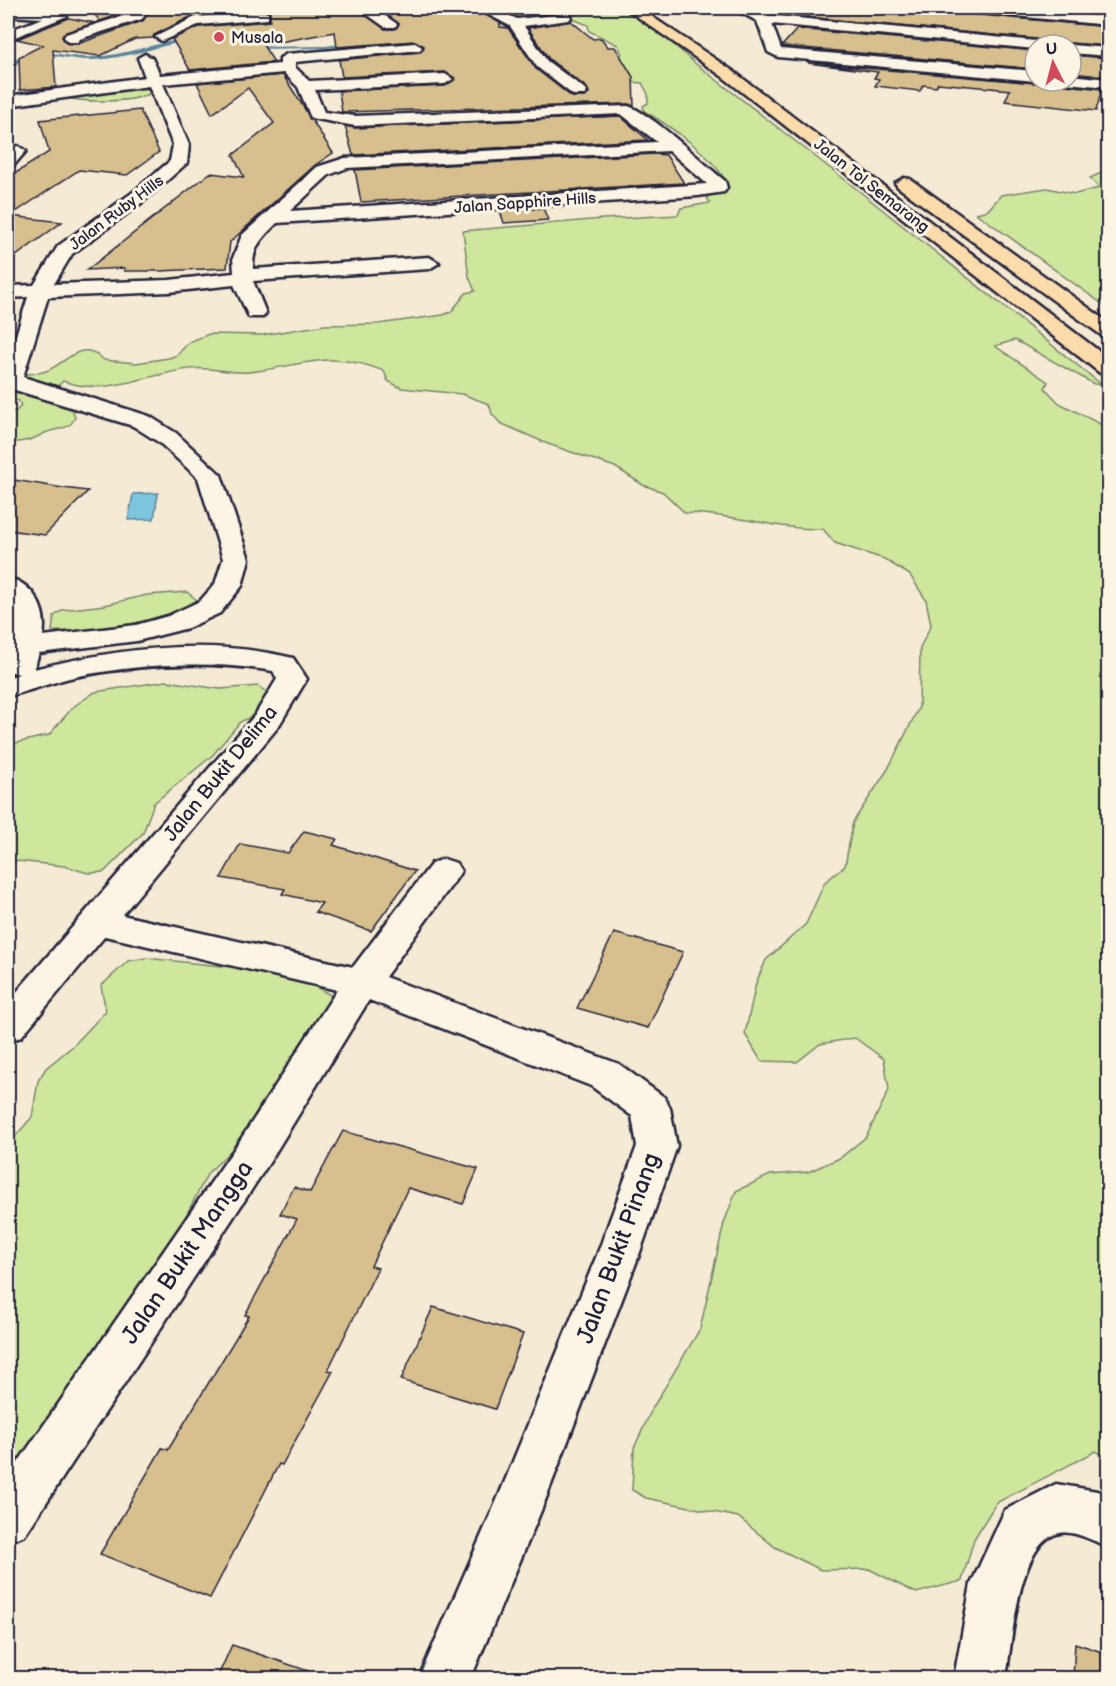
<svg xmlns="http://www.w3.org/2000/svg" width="1116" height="1686" viewBox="0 0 1116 1686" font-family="'Balsamiq Sans',sans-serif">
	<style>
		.green { fill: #cee79d; stroke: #78846c; stroke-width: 1.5 }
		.water { fill: #7cc5dc; stroke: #58849c; stroke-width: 1.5 }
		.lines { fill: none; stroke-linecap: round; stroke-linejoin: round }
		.stream { fill: #58849c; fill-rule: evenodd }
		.building { fill: #d7bf8e; stroke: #22223b; stroke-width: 1.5 }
		.minor-casing { stroke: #22223b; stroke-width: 5 }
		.highway-casing { stroke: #22223b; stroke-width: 5 }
		.minor { fill: #fcf5e5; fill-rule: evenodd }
		.highway { fill: #fddcac; fill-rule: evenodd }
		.poi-dot { fill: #d1495b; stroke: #fcf5e5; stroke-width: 2 }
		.labels { text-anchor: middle; stroke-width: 6; stroke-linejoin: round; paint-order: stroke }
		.far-poi-label { font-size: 16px; fill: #22223b; stroke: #fcf5e5; text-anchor: start }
		.far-street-label { font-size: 16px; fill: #22223b; stroke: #fcf5e5 }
		.street-label { font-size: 20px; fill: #22223b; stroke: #fcf5e5 }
		.near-street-label { font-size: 24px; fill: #22223b; stroke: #fcf5e5 }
	</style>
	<rect width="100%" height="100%" fill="#f5ead4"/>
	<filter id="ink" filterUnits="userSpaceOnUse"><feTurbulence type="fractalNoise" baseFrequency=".0167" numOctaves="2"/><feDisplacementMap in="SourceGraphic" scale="12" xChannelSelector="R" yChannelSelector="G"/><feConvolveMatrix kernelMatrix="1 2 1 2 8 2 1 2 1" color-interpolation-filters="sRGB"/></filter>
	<g filter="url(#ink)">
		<g class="green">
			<path d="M 533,8 L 619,8 L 634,16 L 671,42 L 696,64 L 844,179 L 1102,385 L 1094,384 L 1015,340 L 995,346 L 1048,382 L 1045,388 L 1059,403 L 1108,428 L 1108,1458 L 1096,1451 L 996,1503 L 974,1539 L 962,1581 L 916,1593 L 869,1569 L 821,1570 L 775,1547 L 738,1517 L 646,1498 L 632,1490 L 634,1448 L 653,1407 L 700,1329 L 724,1223 L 736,1191 L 770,1175 L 808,1172 L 840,1158 L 866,1137 L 889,1090 L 884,1059 L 855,1038 L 820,1044 L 797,1062 L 761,1061 L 745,1034 L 756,983 L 766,960 L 806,924 L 825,882 L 845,866 L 853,822 L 888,769 L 919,707 L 920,648 L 931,625 L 926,600 L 910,575 L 884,559 L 835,543 L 823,529 C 777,530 732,513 685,513 L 663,492 L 643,485 L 615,467 L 548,444 L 500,423 L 492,414 L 489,404 L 462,394 L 401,388 L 388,381 L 384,371 C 327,349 304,366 249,372 C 229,374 209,366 189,369 C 147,374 107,397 63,381 L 52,392 L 72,409 L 75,418 C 67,432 57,427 45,433 C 32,440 23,443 8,442 L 8,413 L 16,411 L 21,406 L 19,401 L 8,398 L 8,375 C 19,374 35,375 46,371 C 67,363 81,337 104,360 L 136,363 L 169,358 L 177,355 L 189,342 L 209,334 L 262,335 L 325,325 L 378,324 L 443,315 L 451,312 L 466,293 L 475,291 L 469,277 L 463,231 L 603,219 L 678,215 L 681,208 L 710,203 L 706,196 L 727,189 L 728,186 C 716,157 670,126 644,111 L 643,106 L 648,103 L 648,94 L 642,83 L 630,82 L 620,56 L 622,54 L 618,45 L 589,31 L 588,25 L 573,19 L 500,23 L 460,11 Z"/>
			<path d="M 144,88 L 151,93 C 133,103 83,103 63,97 Z"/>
			<polygon points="1108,170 1108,308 976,213 988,210 1001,195 1047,188 1075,194 1099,188 1090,178"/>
			<path d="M 187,592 L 197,600 C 179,621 81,633 52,631 L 54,616 L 63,610 L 105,605 L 147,595 Z"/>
			<polygon points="166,681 220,689 258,686 266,692 265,710 240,722 212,756 154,803 143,833 104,872 88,873 64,866 8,860 8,745 49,735 73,707 95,692"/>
			<polygon points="146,958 267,971 304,980 332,996 332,1001 301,1050 260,1105 248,1134 208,1173 162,1262 8,1493 8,1145 32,1117 38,1081 46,1068 74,1045 106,1011 101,986 128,961"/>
		</g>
		<polygon class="water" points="158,493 154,519 128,520 133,494"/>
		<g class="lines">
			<g class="stream">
				<polygon points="559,8 569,8 491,17 489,16"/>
				<path d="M 185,39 L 187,41 C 155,47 123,59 91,60 C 70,61 48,51 27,56 C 17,59 15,70 8,74 C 9,66 16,57 24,54 C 47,48 71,59 94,57 C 125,55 154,43 185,39 Z"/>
				<polygon points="349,43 351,45 325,48 251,49 249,48 251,47 325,46"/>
			</g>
		</g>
		<g class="building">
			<polygon points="89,8 126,8 128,12 100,21"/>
			<polygon points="145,8 356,8 385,29 395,29 399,24 377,8 474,8 500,23 500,27 508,28 536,69 572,97 585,97 589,93 587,88 549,59 528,28 571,21 593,39 601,38 608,47 615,47 633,77 634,106 628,104 342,112 339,91 445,86 455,78 445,72 342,77 339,60 420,52 424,46 415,41 337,47 335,32 263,45 274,62 190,70 172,39 199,27 270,21 270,12 263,10 194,15 154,35 153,38 135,39 100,56 53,50 56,87 20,90 19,57 43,45 17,39 69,18 95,23 64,33 62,37 66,43 78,44 143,21 149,12"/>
			<polygon points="813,8 932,8 964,10 971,14 1108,27 1108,46 1071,43 1045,45 1036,39 806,17"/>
			<polygon points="797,29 1035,51 1035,69 782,46"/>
			<polygon points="1071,55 1108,58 1108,77 1071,73"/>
			<polygon points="808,63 1035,83 1062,81 1066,85 1102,89 1096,111 1005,101 1010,90 938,83 936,87 923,85 920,91 875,86 879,79 874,78 878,72"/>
			<polygon points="283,75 333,153 315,165 230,242 227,268 159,271 124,271 125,268 87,270 210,173 244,177 233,155 274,123 248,88 212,114 197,83"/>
			<polygon points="140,110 159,152 127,175 79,170 10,216 62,222 8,262 8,178 49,152 40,120"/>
			<polygon points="620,116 648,140 353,155 345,126 355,128"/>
			<polygon points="655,154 666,155 684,183 361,202 355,170"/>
			<polygon points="543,208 548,220 504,223 500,211"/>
			<polygon points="8,479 63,488 88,491 45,535 8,530"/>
			<polygon points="304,831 337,839 333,845 415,871 371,931 315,912 322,903 282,894 285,889 221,878 240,844 288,853"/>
			<polygon points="614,933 683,952 648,1028 577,1008"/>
			<polygon points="343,1131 478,1169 463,1204 408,1188 371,1266 378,1268 328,1370 333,1371 282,1465 279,1464 210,1598 100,1554 162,1448 168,1450 249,1316 245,1315 297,1219 280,1214 294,1187 310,1192"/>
			<polygon points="433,1307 523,1334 495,1409 401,1380"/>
			<polygon points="1075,1643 1108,1654 1108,1678 1073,1678"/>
			<polygon points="232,1645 317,1674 316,1678 217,1678"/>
		</g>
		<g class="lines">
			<defs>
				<g id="minor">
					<path d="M 8,8 C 24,7 55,5 67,16 L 8,40 L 8,31 L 43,18 L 8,16 Z"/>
					<polygon points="128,8 142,8 147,12 142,19 80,39 78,42 68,42 64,37 66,34 132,13"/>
					<polygon points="358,8 374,8 397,24 395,27 385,27"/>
					<polygon points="476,8 493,8 517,19 556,15 555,8 567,8 571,17 569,20 524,26 547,61 585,89 587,92 585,95 573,95 537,67 510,26"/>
					<polygon points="732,8 749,8 766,15 1036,41 1043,45 1035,45 1035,49 772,24 781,49 1035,71 1035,81 778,57 768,52 757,21"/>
					<polygon points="964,8 1009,8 1108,17 1108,25 971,12"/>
					<polygon points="263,12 268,13 268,19 198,25 162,41 155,37 195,17"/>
					<path d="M 415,43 L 422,47 L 420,50 L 295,62 L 295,67 L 309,81 L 445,74 L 453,79 L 445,84 L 315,90 L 324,112 L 355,116 L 628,106 C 651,113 703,163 725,181 L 727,188 L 724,192 L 698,196 L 277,223 C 262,238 252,247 253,269 L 429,257 L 439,263 L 429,269 L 253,281 L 266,313 L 263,317 L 249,317 L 234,285 L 169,292 L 48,297 L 23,377 L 149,416 L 176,433 L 221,475 L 249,559 L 242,586 L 220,613 L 188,628 L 137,641 L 39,653 L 34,669 C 118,648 208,637 293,658 L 307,679 L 278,727 L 122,915 L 353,967 L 432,863 L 444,859 L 456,863 L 461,871 L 456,879 L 385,977 L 619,1064 L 664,1097 L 670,1108 L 677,1146 L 639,1255 L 543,1506 L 471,1678 L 419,1678 L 500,1493 L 597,1255 L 637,1146 L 632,1116 L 591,1086 L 369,1000 L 269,1163 L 25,1535 L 8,1542 L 8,1477 L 241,1139 L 337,990 L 105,936 L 21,1037 L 8,1041 L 8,1002 L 255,715 L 277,679 L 273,671 C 207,660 140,664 74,677 C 52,682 30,691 8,696 L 8,678 L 19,674 L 12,672 L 8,666 C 12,647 24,615 8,600 L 8,578 C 33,583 48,610 43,636 L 136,625 L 168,616 L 200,601 L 215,584 L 223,559 L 198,478 L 160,443 L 133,426 L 15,390 L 8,392 L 8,361 L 28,297 L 8,298 L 8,286 L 34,285 L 58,246 L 132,193 L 170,161 L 173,145 L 149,86 L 8,106 L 8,96 L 145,77 L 138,58 L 145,54 L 152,58 L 160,75 L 280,64 L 280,58 L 287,54 ZM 284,73 L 298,87 L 311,118 L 355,126 L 621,114 L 657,142 L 345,158 L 317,167 L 242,235 L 233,258 L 234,273 L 169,280 L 54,284 L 72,254 L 144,201 L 187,163 L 189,145 L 163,84 ZM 669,151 L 707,184 L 290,211 L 329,175 L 347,168 Z"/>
					<polygon points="1069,45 1071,45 1108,48 1108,56 1071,53"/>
					<polygon points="1071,75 1108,79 1108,87 1066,83 1064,81 1071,81"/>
					<polygon points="18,146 26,151 14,165 8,166 8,149"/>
					<path d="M 1056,1484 L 1097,1491 L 1108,1495 L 1108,1546 C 1094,1542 1075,1530 1060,1533 C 1017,1540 1012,1645 1006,1678 L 954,1678 L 971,1584 L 1005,1510 Z"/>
				</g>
				<g id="highway">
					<polygon points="625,8 639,8 733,71 1108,358 1108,374 1100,373 723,77"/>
					<polygon points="904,178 910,179 1108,322 1108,337 1101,335 898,187 895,183"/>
				</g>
			</defs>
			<use href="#minor" class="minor-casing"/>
			<use href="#highway" class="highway-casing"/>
			<use href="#minor" class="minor"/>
			<use href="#highway" class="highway"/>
		</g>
	</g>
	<circle class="poi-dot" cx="219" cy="37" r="6"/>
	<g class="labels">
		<g class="far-poi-label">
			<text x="231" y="43">Musala</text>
		</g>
		<g class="far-street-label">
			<text transform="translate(872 185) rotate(38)" y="6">Jalan Tol Semarang</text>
			<text transform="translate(525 202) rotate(-4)" y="6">Jalan Sapphire Hills</text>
			<text transform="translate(116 212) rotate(-37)" y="6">Jalan Ruby Hills</text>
		</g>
		<g class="street-label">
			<text transform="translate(220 773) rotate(-51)" y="7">Jalan Bukit Delima</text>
		</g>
		<g class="near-street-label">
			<text transform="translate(618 1248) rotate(-70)" y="8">Jalan Bukit Pinang</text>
			<text transform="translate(187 1252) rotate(-56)" y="8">Jalan Bukit Mangga</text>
		</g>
	</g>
	<rect width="1116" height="1686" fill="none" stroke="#fcf5e5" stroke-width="30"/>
	<rect x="15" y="15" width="1086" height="1656" fill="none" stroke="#22223b" stroke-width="2" filter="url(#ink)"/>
	<g transform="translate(1053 63) rotate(354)"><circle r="28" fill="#fcf5e5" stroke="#a5a1a1" stroke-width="1.5"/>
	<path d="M0-4.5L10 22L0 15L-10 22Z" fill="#d1495b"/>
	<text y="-9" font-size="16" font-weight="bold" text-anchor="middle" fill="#22223b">U</text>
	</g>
</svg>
